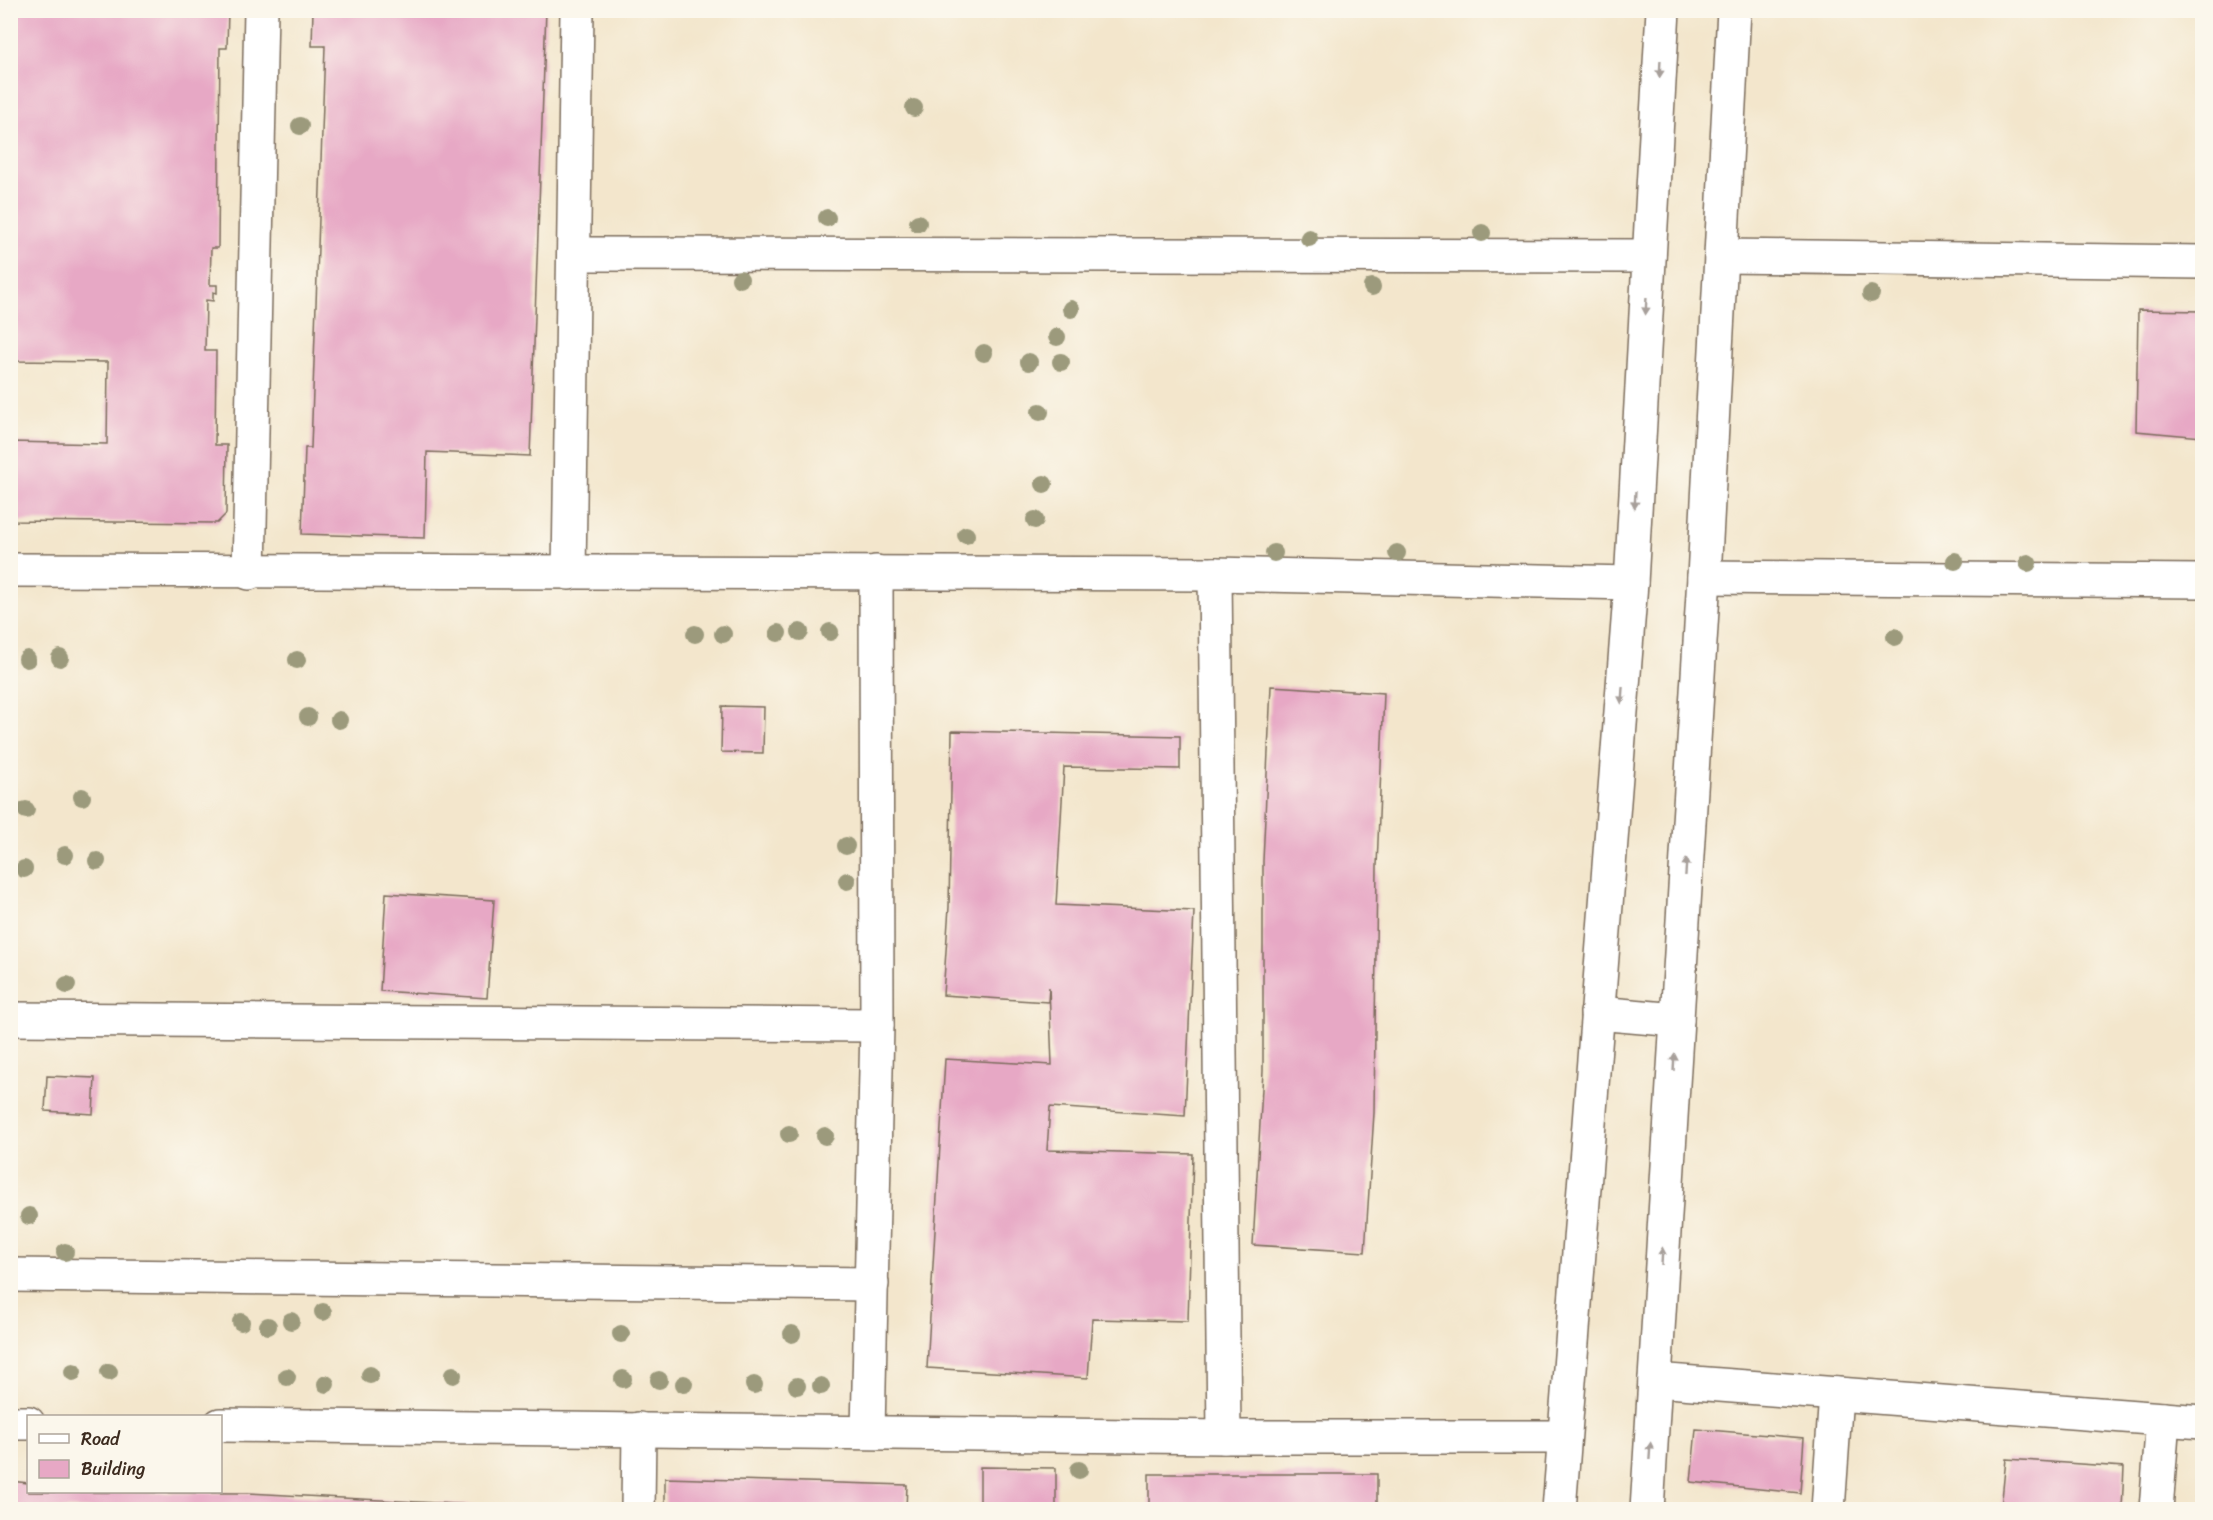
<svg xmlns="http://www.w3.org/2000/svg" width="2213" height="1520" viewBox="0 0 2213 1520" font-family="Sriracha,sans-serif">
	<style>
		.building { fill: #e7a8c5 }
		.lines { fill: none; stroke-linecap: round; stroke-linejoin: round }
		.minor-casing { stroke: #7b6c5b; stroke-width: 36 }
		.minor { stroke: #fff; stroke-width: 33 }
		.tree { fill: #9c9a7c }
		.oneway { fill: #a79f9a }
	</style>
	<rect width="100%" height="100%" fill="#fbf7ec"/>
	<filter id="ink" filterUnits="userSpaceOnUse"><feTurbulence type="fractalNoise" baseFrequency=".0167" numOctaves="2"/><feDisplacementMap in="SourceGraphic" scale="12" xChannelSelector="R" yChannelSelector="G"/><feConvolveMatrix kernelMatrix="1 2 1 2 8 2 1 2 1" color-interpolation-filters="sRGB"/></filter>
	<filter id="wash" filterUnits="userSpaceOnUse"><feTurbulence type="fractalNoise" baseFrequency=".008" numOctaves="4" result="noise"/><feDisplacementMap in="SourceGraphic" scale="24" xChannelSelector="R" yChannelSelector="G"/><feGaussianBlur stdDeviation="1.35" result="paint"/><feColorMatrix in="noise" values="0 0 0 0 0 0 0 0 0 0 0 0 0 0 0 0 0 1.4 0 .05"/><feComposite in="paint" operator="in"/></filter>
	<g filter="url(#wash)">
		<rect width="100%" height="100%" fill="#f3e6cc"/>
		<g id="blocks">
			<g class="building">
				<polygon points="10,10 228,10 227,48 220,48 218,248 211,248 210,285 217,285 217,293 213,292 213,301 206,300 205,351 216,351 215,445 227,445 226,514 217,523 10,521 10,442 107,444 108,362 10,361"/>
				<polygon points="313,10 546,10 530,456 427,452 425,538 302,534 305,448 311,448 325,46 312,46"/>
				<polygon points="2138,310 2202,311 2202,437 2136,431"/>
				<polygon points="1271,686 1384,693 1377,866 1374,1113 1365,1252 1253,1245 1263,1071 1263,861"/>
				<polygon points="722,706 764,707 763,753 721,752"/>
				<polygon points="952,731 1180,736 1180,769 1064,767 1056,905 1194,911 1185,1116 1050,1107 1047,1150 1193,1154 1188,1321 1092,1319 1088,1378 927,1368 945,1059 1052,1065 1049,987 1048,1002 943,995 949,907"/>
				<polygon points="386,893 494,900 487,998 380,991"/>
				<polygon points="47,1076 95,1078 93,1114 45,1111"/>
				<polygon points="1696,1429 1804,1438 1800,1493 1691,1482"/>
				<polygon points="2006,1459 2124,1467 2122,1509 2001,1509"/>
				<polygon points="980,1467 1056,1468 1056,1509 980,1509"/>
				<rect x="1149" y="1474" width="228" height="35"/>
				<polygon points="665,1478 907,1485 906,1509 665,1509"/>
				<polygon points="10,1481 28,1483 28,1492 248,1493 551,1509 10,1509"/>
			</g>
		</g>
	</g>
	<g filter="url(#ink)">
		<use href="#blocks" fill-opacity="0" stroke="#7b6c5b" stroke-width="1.5"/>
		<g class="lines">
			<defs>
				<g id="minor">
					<polyline points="574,254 1649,256"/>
					<polyline points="1721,256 2202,262"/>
					<polyline points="10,570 1215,574 1631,583"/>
					<polyline points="249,573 261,10"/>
					<polyline points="569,573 577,10"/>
					<polyline points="1215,574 1224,1437"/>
					<polyline points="1704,577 2202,581"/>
					<polyline points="1597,1013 1677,1020"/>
					<polyline points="10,1019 877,1025"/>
					<polyline points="10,1275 872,1284"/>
					<polyline points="1655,1380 2202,1422"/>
					<polyline points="10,1423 28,1423"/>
					<polyline points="220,1425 1224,1437 1564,1437"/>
					<polyline points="868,1431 877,1025 876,572"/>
					<polyline points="638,1510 639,1429"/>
					<polyline points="1559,1510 1631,583 1663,10"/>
					<polyline points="1647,1510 1704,577 1734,10"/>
					<polyline points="1828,1510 1836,1394"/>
					<polyline points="2156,1510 2163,1419"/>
				</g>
			</defs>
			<use href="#minor" class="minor-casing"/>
			<use href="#minor" class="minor"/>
		</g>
		<g class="tree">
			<circle cx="914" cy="108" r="9"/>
			<circle cx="300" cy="126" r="9"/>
			<circle cx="827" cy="218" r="9"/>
			<circle cx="918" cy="223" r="9"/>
			<circle cx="1482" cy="233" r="9"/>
			<circle cx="1309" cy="238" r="9"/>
			<circle cx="740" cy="279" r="9"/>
			<circle cx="1372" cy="287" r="9"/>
			<circle cx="1871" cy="294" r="9"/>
			<circle cx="1071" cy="309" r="9"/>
			<circle cx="1057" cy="337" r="9"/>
			<circle cx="984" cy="353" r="9"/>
			<circle cx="1029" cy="362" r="9"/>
			<circle cx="1061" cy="362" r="9"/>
			<circle cx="1040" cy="412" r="9"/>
			<circle cx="1044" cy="484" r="9"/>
			<circle cx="1035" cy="520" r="9"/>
			<circle cx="966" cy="535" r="9"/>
			<circle cx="1274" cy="553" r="9"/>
			<circle cx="1397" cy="553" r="9"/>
			<circle cx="1955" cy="561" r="9"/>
			<circle cx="2028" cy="563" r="9"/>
			<circle cx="800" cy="632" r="9"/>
			<circle cx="830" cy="632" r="9"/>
			<circle cx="778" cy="633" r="9"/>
			<circle cx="695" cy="634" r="9"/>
			<circle cx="723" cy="634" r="9"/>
			<circle cx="1895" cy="637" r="9"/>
			<circle cx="60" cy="658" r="9"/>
			<circle cx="27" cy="659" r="9"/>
			<circle cx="297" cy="660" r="9"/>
			<circle cx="308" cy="717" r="9"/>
			<circle cx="339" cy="720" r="9"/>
			<circle cx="82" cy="797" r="9"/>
			<circle cx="26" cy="810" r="9"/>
			<circle cx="846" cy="846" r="9"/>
			<circle cx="65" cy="855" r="9"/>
			<circle cx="97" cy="861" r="9"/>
			<circle cx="24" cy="869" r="9"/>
			<circle cx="847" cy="881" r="9"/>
			<circle cx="67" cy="985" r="9"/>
			<circle cx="789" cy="1134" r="9"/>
			<circle cx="825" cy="1136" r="9"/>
			<circle cx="29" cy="1216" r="9"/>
			<circle cx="65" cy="1252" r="9"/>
			<circle cx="323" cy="1312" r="9"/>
			<circle cx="291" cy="1321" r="9"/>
			<circle cx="241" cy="1322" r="9"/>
			<circle cx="268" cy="1326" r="9"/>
			<circle cx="621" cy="1334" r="9"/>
			<circle cx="792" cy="1334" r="9"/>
			<circle cx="73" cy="1372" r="9"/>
			<circle cx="109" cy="1372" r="9"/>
			<circle cx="370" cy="1375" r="9"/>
			<circle cx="453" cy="1375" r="9"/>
			<circle cx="287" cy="1377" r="9"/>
			<circle cx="623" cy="1379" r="9"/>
			<circle cx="659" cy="1380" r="9"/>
			<circle cx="326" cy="1384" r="9"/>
			<circle cx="684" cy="1384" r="9"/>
			<circle cx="754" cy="1385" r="9"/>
			<circle cx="797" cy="1386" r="9"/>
			<circle cx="821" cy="1386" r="9"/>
			<circle cx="1079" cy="1470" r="9"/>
		</g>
		<defs><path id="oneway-solid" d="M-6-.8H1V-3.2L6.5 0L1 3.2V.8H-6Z" transform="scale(1.5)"/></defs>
		<g class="oneway">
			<use href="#oneway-solid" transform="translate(1660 69) rotate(93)"/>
			<use href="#oneway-solid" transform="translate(1646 306) rotate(93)"/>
			<use href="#oneway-solid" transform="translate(1635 500) rotate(93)"/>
			<use href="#oneway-solid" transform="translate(1622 695) rotate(94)"/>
			<use href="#oneway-solid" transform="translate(1686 867) rotate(-86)"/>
			<use href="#oneway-solid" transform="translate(1674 1062) rotate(-87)"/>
			<use href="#oneway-solid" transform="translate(1662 1256) rotate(-87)"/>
			<use href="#oneway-solid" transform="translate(1650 1451) rotate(-86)"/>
		</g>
	</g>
	<rect width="2213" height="1520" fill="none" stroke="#fbf7ec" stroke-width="36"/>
	<rect x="27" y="1415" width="195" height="78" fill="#fbf7ec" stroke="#aea59a" stroke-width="1.5"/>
	<rect x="39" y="1434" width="30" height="9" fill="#ffffff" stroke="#aea59a" stroke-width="1.5"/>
	<text x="81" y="1445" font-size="18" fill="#3b2a1e">Road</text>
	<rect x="39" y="1460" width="30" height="18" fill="#e7a8c5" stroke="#aea59a" stroke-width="1.5"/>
	<text x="81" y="1475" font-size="18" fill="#3b2a1e">Building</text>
</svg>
